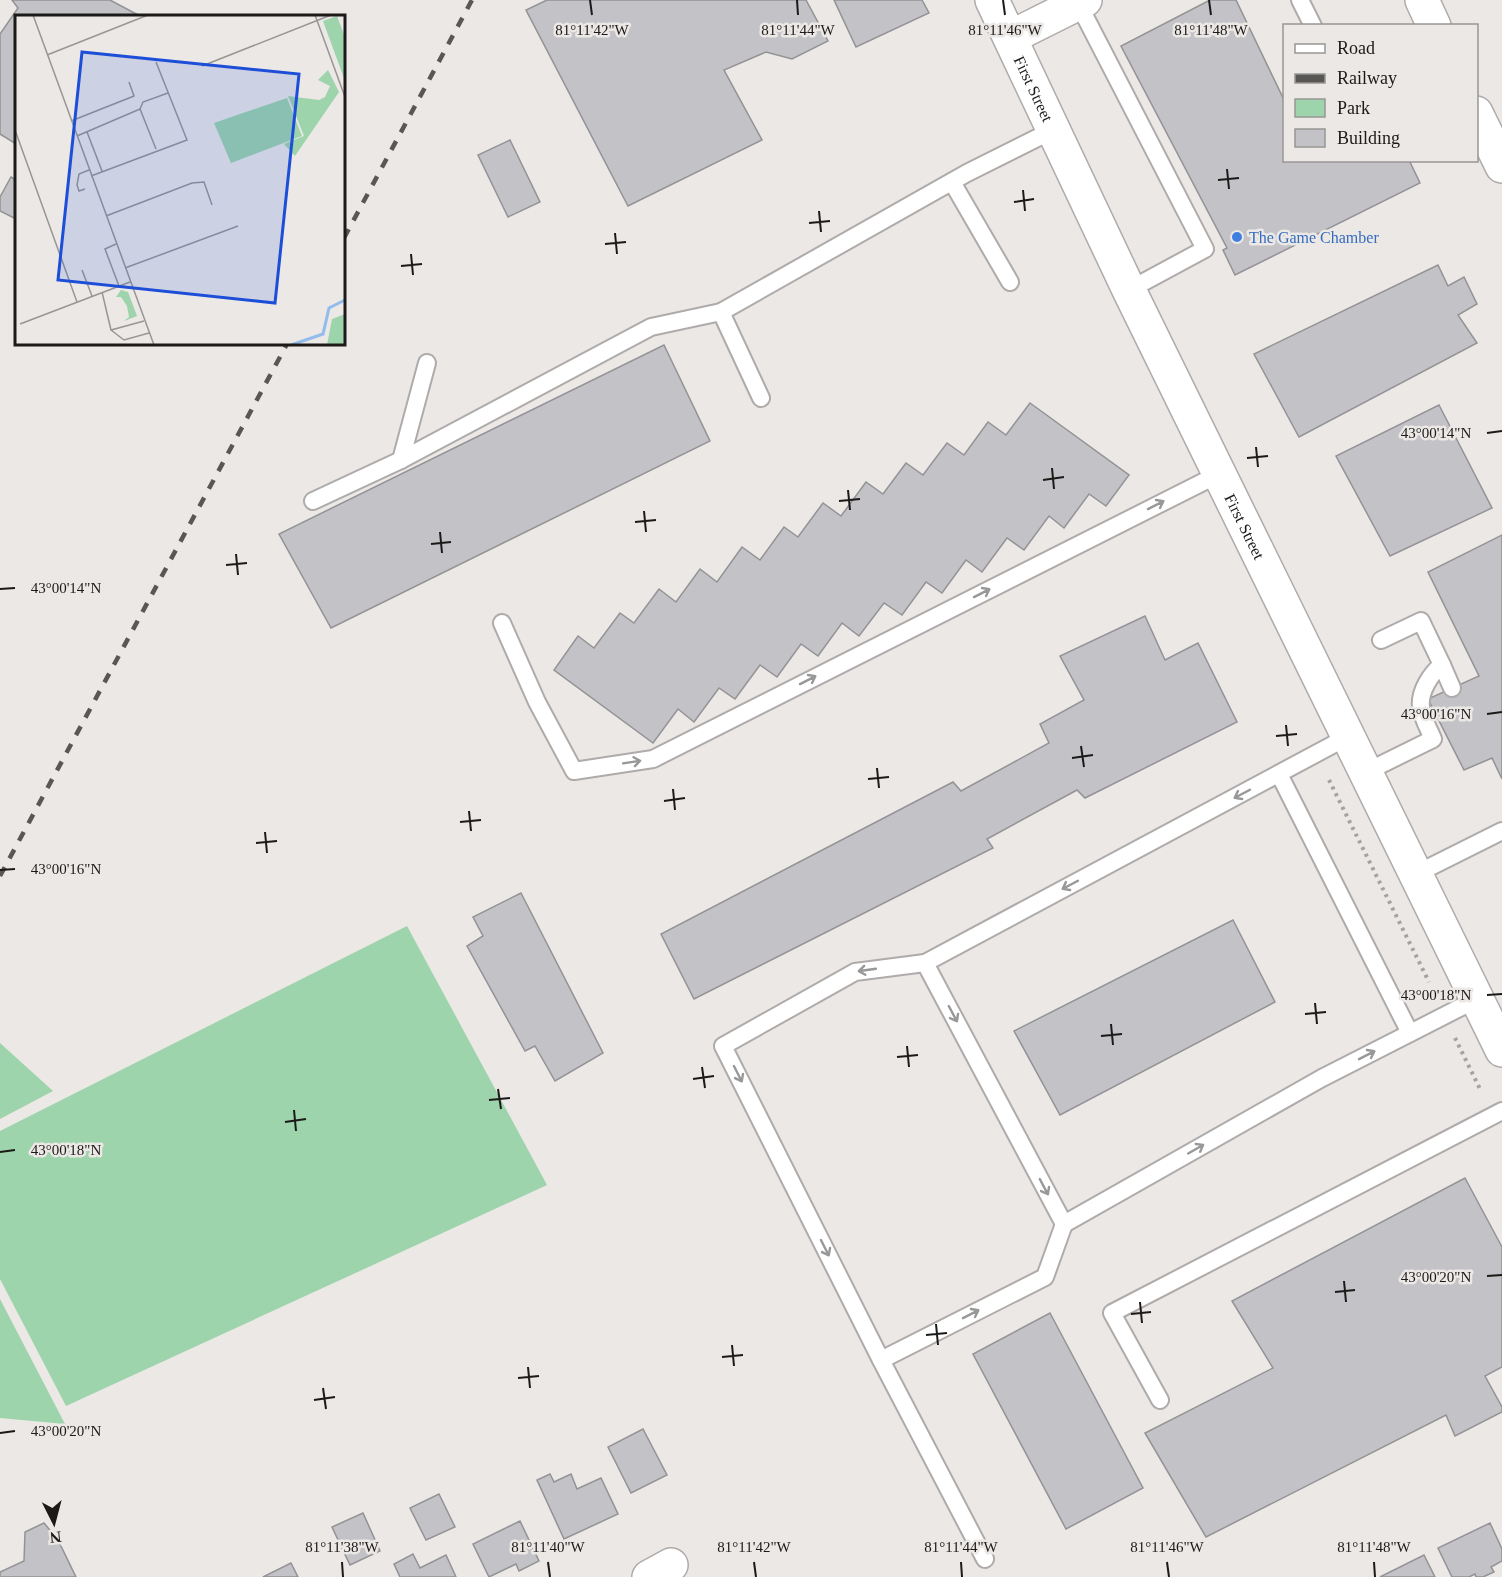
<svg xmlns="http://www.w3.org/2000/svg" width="1502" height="1577" viewBox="0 0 1502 1577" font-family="Georgia,serif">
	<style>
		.green { fill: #9ed4ab }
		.building { fill: #c3c2c6; stroke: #939295; stroke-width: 1.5 }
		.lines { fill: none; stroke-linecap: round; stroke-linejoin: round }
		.lane-casing { stroke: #afabaa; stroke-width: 20 }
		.street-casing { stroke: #afabaa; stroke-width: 36 }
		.secondary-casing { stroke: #afabaa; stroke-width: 36 }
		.path { stroke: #a5a3a1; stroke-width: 4; stroke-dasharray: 3 4.5; stroke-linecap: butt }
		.lane { stroke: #fff; stroke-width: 16 }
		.street { stroke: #fff; stroke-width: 33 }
		.secondary { stroke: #fff; stroke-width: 33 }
		.rail { stroke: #585755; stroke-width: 4.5; stroke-dasharray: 10 10; stroke-linecap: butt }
		.oneway { stroke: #989898 }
		.ticks { fill: none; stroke: #1b1a19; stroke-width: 2 }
		.shop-dot { fill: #3f7fe0; stroke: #ebe8e6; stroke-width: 2 }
		.labels { text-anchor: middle; stroke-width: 5; stroke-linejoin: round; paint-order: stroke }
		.street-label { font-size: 16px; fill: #1b1a19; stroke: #ebe8e6 }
		.shop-label { font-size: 16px; fill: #366cbe; stroke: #ebe8e6; text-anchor: start }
		.inset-river { fill: none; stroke: #91bcec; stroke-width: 3 }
		.inset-road { fill: none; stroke: #989694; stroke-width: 1.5 }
		.view { fill: #1d4ed8; fill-opacity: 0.15; stroke: #1d4ed8; stroke-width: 3 }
		.inset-edge { fill: none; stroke: #1b1a19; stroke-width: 3 }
		.ticks-label { font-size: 15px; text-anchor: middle; fill: #1b1a19; stroke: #ebe8e6; stroke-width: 5; stroke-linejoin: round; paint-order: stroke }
	</style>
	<rect width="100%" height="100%" fill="#ebe8e6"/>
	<g class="green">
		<polygon points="407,926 547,1185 66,1406 0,1279 0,1131"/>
		<polygon points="0,1043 53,1091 0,1119"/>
		<polygon points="0,1299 65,1424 0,1418"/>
	</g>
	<g class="building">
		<polygon points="12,0 110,0 140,16 16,16 16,144 0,134 0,34 18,8"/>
		<polygon points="547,0 806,0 828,41 792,59 766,52 724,70 762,140 628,206 526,10"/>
		<polygon points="834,0 922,0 929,13 856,47"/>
		<polygon points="1210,0 1236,0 1284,100 1284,160 1409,160 1420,183 1235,275 1223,250 1227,248 1121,46"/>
		<polygon points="510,140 540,202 508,217 478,155"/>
		<polygon points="11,177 16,180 16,219 0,211 0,197"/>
		<polygon points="1438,265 1448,286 1464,277 1477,304 1458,315 1477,343 1299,437 1254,354"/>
		<polygon points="664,345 710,441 331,628 279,534"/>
		<polygon points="1030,403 1129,475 1106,506 1089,494 1064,528 1049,516 1024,550 1007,538 982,572 966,560 942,593 926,582 902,615 884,603 859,636 842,623 818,656 801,644 777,677 760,665 735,699 719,688 694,722 678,709 653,743 554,670 578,636 594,648 620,613 634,623 659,589 676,602 700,569 717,582 742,547 760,560 784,527 798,537 823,503 841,516 866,482 883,494 906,463 923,475 947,443 964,455 988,422 1006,435"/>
		<polygon points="1439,405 1492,508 1390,556 1336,456"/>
		<polygon points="1502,535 1502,779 1492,758 1464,770 1428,699 1479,676 1428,572"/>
		<polygon points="1145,616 1165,660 1198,643 1237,722 1085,798 1077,790 987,839 993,848 694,999 661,934 953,782 961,791 1049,743 1040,724 1084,700 1060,656"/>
		<polygon points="521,893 603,1053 555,1081 535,1046 525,1051 467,946 483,936 473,917"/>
		<polygon points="1233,920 1275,1002 1060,1115 1014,1031"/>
		<polygon points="1465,1178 1502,1247 1502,1367 1485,1376 1502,1407 1502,1412 1455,1436 1446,1415 1206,1537 1145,1433 1273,1368 1232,1301"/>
		<polygon points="1050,1313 1143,1488 1066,1529 973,1354"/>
		<polygon points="643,1429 667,1475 631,1493 608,1447"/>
		<polygon points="550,1474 554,1482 571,1474 577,1489 601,1478 618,1514 564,1539 537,1480"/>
		<polygon points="439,1494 455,1527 426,1540 410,1508"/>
		<polygon points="363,1513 380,1551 350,1565 332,1527"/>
		<polygon points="520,1521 539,1561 519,1571 516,1564 489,1577 473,1544"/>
		<polygon points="44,1523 58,1540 76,1577 0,1577 0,1572 24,1561 25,1532"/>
		<polygon points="1490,1523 1502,1549 1502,1561 1491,1567 1494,1572 1483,1577 1476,1577 1475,1574 1469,1577 1452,1577 1438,1548"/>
		<polygon points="413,1554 420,1568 446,1555 456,1577 400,1577 394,1564"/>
		<polygon points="1424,1555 1435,1577 1380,1577"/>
		<polygon points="291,1563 298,1577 263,1577"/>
	</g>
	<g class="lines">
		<defs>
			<g id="lane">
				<polyline points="1300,0 1313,26"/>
				<polyline points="1078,3 1205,249 1129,290"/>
				<polyline points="952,182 1010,282"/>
				<polyline points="721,312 761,398"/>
				<polyline points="401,460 427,363"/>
				<polyline points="313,501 401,460 651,327 721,312 967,173 1053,130"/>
				<polyline points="502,623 537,702 574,771 653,759 1219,474"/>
				<polyline points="1442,665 1452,688"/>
				<path d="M 1366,772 L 1433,739 C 1429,729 1422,718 1421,707 C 1419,692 1431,673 1442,665 L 1421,621 L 1381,640"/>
				<polyline points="1279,774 1410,1033"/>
				<polyline points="1416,874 1502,831"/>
				<polyline points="925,963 1064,1224 1322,1078 1477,999"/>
				<polyline points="881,1360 1045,1277 1064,1224"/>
				<polyline points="1160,1400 1112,1313 1502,1111"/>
				<polyline points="985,1559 881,1360 723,1046 855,972 925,963 1349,736"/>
			</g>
			<g id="street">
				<polyline points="1422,0 1434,26"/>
				<polyline points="1011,37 1085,0"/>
				<polyline points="1476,113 1502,166"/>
				<polyline points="649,1577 671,1565"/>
			</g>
			<g id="secondary">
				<path id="s1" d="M 992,0 L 1129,290 L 1502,1050"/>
			</g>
		</defs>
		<use href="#lane" class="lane-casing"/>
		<use href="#street" class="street-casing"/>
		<use href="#secondary" class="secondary-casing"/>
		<g class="path">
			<polyline points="1329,780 1429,982"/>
			<polyline points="1455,1038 1480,1089"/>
		</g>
		<use href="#lane" class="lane"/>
		<use href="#street" class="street"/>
		<use href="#secondary" class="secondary"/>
		<g class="rail">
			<polyline points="344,238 472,0"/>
			<polyline points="0,876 287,344"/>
		</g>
	</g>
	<defs><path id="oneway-shaft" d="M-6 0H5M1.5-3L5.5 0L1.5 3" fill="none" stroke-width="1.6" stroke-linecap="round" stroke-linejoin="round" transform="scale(1.5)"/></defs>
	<g class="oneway">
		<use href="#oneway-shaft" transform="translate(1156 505) rotate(-27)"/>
		<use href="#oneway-shaft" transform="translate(982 593) rotate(-27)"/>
		<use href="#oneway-shaft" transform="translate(808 680) rotate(-27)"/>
		<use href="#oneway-shaft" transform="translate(632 762) rotate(-9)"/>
		<use href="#oneway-shaft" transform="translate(1242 794) rotate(152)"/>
		<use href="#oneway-shaft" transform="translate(1070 885) rotate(152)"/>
		<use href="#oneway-shaft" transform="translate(867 970) rotate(172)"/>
		<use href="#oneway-shaft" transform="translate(953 1014) rotate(62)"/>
		<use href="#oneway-shaft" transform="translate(1367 1055) rotate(-27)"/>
		<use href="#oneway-shaft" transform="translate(738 1074) rotate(63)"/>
		<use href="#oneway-shaft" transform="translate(1196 1149) rotate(-30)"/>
		<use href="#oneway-shaft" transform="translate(1044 1187) rotate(62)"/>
		<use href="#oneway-shaft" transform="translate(825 1248) rotate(63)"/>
		<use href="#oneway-shaft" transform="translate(971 1314) rotate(-27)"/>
	</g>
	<path class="ticks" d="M 590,0 L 592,15M 797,0 L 798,15M 1003,0 L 1005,15M 1209,0 L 1211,15M 1227,169 L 1229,189M 1218,180 L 1239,178M 1023,190 L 1025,211M 1014,202 L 1034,199M 819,211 L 821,232M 809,223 L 830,221M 615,233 L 617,254M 605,244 L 626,242M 411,254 L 413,275M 401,266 L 422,264M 1487,433 L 1502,431M 1256,447 L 1258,467M 1247,458 L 1268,456M 1052,468 L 1054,489M 1043,480 L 1064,477M 848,490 L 850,510M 839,501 L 860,499M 644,511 L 646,532M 635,522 L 656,520M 440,532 L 442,553M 431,544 L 451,542M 236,554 L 238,575M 226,565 L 247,563M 0,589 L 15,588M 1487,714 L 1502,712M 1286,725 L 1288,746M 1276,736 L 1297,734M 1081,746 L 1084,767M 1072,758 L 1093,755M 877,768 L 879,788M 868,779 L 889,777M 673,789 L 675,810M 664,801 L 685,798M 469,811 L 471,831M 460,822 L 481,820M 265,832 L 267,853M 256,843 L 277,841M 0,870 L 15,869M 1487,995 L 1502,994M 1315,1003 L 1317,1024M 1305,1014 L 1326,1012M 1111,1024 L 1113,1045M 1101,1036 L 1122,1034M 907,1046 L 909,1067M 897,1057 L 918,1055M 702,1067 L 705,1088M 693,1079 L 714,1076M 498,1089 L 501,1109M 489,1100 L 510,1098M 294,1110 L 296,1131M 285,1122 L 306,1119M 0,1152 L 15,1150M 1487,1276 L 1502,1275M 1344,1281 L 1346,1302M 1335,1292 L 1355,1290M 1140,1302 L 1142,1323M 1131,1314 L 1151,1312M 936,1324 L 938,1345M 926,1335 L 947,1333M 732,1345 L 734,1366M 722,1357 L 743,1355M 528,1367 L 530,1388M 518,1378 L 539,1376M 323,1388 L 326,1409M 314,1400 L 335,1397M 0,1433 L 15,1431M 342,1562 L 343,1577M 548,1562 L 550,1577M 754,1562 L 756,1577M 961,1562 L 962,1577M 1167,1562 L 1169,1577M 1374,1562 L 1375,1577"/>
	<circle class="shop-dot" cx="1237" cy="237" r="6"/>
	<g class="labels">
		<g class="street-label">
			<text dy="6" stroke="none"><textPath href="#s1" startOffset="98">First Street</textPath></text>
			<text dy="6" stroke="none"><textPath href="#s1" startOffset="584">First Street</textPath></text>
		</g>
		<g class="shop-label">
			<text x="1249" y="243">The Game Chamber</text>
		</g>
	</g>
	<g transform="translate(15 15)">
		<rect width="330" height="330" fill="#ebe8e6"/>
		<path d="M 322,1 L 330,22 L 330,66 L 308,6 ZM 313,55 L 324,77 L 280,141 L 269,129 L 289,121 L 273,81 L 304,85 L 310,82 L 315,71 L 303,65 ZM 272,83 L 287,121 L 216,148 L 199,108 ZM 106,275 L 113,277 L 122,301 L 109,306 L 114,302 L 112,291 L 106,282 L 101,282 ZM 330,299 L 330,330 L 312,330 L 317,304 Z" fill="#9ed4ab"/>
		<path class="inset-river" d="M 276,330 L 308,319 L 314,293 L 330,285"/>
		<path class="inset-road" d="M 18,0 L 139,330M 300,0 L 330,82M 32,40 L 133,0M 187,51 L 316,0M 125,94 L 128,87 L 153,78M 56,106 L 119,81 L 114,67M 0,115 L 62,287M 72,117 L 87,156M 62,121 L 125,94 L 141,134M 76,161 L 172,125 L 141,47M 70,174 L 64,176 L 62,170 L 64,159 L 74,155M 91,201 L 177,168 L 189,167 L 197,190M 101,229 L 90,234 L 104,271M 110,253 L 223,211M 67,255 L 77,281M 87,277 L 96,315 L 129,306M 5,309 L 115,267M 96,315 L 109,325 L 134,318"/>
		<path class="view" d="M 67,37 L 284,59 L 260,288 L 43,265 Z"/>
		<rect width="330" height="330" class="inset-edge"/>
	</g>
	<g class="ticks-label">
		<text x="592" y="35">81°11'42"W</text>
		<text x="798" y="35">81°11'44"W</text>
		<text x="1005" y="35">81°11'46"W</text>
		<text x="1211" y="35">81°11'48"W</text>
		<text x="1436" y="438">43°00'14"N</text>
		<text x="66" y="593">43°00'14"N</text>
		<text x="1436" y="719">43°00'16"N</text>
		<text x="66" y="874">43°00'16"N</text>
		<text x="1436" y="1000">43°00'18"N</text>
		<text x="66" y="1155">43°00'18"N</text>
		<text x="1436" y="1282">43°00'20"N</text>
		<text x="66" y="1436">43°00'20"N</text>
		<text x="342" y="1552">81°11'38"W</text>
		<text x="548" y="1552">81°11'40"W</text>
		<text x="754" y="1552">81°11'42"W</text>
		<text x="961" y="1552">81°11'44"W</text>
		<text x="1167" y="1552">81°11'46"W</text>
		<text x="1374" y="1552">81°11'48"W</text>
	</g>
	<rect x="1283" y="24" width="195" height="138" fill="#ebe8e6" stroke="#989694" stroke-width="1.5"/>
	<rect x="1295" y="44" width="30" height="9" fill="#ffffff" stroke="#989694" stroke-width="1.5"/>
	<text x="1337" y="54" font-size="18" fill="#1b1a19">Road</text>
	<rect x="1295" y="74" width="30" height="9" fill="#585755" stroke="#989694" stroke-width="1.5"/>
	<text x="1337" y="84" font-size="18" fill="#1b1a19">Railway</text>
	<rect x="1295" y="99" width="30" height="18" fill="#9ed4ab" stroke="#989694" stroke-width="1.5"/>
	<text x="1337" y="114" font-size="18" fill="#1b1a19">Park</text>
	<rect x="1295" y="129" width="30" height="18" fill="#c3c2c6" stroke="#989694" stroke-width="1.5"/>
	<text x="1337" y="144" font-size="18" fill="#1b1a19">Building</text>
	<g transform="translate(54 1523) rotate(174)" stroke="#ebe8e6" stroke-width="4.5" paint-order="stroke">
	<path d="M0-4.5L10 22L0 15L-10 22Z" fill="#1b1a19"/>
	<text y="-9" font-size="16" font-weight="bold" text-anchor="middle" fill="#1b1a19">N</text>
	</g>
</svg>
